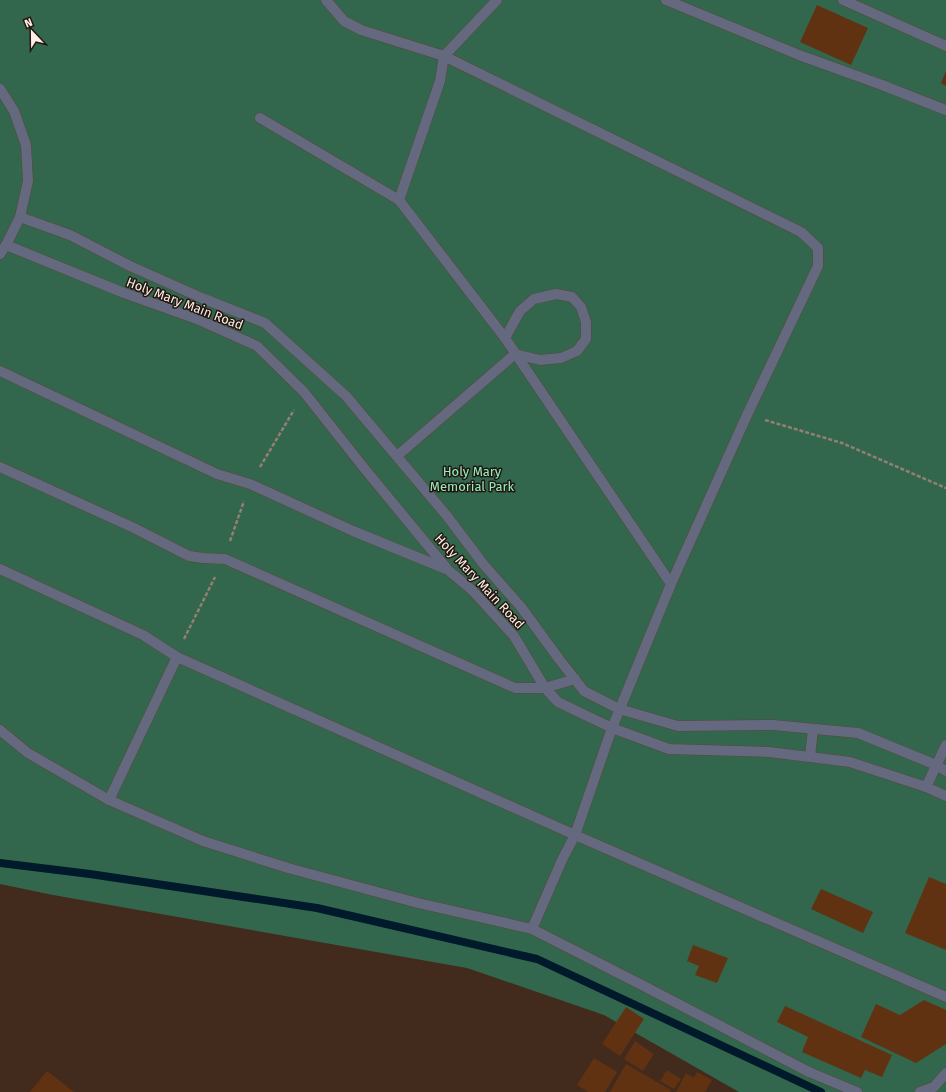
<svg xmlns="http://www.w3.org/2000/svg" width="946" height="1092" viewBox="0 0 946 1092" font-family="'Fira Sans',sans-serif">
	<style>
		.green { fill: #33674d }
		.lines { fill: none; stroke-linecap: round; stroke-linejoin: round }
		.stream { stroke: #001a2b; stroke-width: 8 }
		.building { fill: #613212 }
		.minor-casing { stroke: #5c4538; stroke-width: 11 }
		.path { stroke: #937f73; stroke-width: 2.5; stroke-dasharray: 4 2; stroke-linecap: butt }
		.minor { stroke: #64697f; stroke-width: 10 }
		.labels { text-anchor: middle; stroke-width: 3; stroke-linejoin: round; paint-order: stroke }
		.street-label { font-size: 13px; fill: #feeee5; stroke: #211610 }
		.park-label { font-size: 13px; fill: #93eebf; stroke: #211610 }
	</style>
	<rect width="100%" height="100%" fill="#422a1c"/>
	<polygon class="green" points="0,0 946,0 946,1092 739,1092 604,1015 467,968 53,895 0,884"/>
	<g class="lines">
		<polyline class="stream" points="0,863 90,874 317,908 537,959 821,1092"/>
	</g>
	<g class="building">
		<polygon points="817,5 868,28 851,65 800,42"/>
		<polygon points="946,71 946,86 941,83"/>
		<polygon points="929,877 946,884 946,950 905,933"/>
		<polygon points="821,889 873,912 863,933 811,909"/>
		<polygon points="693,945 728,958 717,983 695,975 699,966 687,961"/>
		<polygon points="924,1000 946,1010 946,1044 916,1063 861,1037 876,1004 900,1015"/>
		<polygon points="785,1006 892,1055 882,1077 865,1070 861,1078 802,1052 808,1037 777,1022"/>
		<polygon points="626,1007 644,1019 620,1056 602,1044"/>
		<polygon points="635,1041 654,1054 643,1071 624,1059"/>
		<polygon points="594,1058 617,1072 605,1092 588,1092 577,1085"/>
		<polygon points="626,1064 671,1090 670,1092 610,1092"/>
		<polygon points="667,1070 681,1079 674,1089 660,1081"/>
		<polygon points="47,1071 74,1092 30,1092"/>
		<polygon points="697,1072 712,1080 705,1092 676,1092 686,1073 694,1078"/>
	</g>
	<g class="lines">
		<defs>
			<g id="minor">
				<polyline points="326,0 344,21 361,30 444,56 801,232 818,248 818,266 747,415 671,584 612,728 575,835 562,860 532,929"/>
				<polyline points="666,0 799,55 882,85 946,110"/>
				<polyline points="843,0 946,46"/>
				<polyline points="0,89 14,111 26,145 28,181 20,217 6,245 0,254"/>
				<polyline points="260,118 399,200 505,338 671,584"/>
				<polyline points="399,200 440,81 444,56 497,0"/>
				<polyline points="20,217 70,235 130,266 202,298 265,323 346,396 447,516 484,565 521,607 559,659 584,691 619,709 678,726 773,725 858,733 936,765 946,771"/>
				<polyline points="6,245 124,293 197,319 257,346 304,392 364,468 448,570 473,591 514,636 545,688 558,702 612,728 669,749 769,752 850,762 926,787 946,796"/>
				<polyline points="0,371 217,474 250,484 353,531 446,569"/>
				<polyline points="397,456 515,354 540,360 561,358 577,351 586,339 586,322 581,307 572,297 556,294 534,299 520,311 505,338"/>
				<polyline points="0,467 134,528 189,556 203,558 225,559 515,688 545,688 575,679"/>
				<polyline points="0,569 143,635 177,657 575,835 946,997"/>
				<polyline points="0,730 28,753 109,800 203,841 288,868 418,903 532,929 636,982 809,1072 857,1092"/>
				<polyline points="810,757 813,729"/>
				<polyline points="926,787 946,745"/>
				<polyline points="109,800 177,657"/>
				<polyline points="920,1092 934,1087 946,1073"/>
			</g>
		</defs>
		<use href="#minor" class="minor-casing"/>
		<g class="path">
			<polyline points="765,420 842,443 946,488"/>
			<polyline points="260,467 294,410"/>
			<polyline points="230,541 244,501"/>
			<polyline points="184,639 215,577"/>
		</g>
		<use href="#minor" class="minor"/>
	</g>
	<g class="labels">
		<g class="street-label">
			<text transform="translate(185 303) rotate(21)" y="5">Holy Mary Main Road</text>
			<text transform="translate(480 581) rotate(47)" y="5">Holy Mary Main Road</text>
		</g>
		<g class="park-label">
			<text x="472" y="476">Holy Mary<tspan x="472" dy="15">Memorial Park</tspan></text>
		</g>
	</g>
	<g transform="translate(32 32) rotate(338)" stroke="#211610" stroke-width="3" paint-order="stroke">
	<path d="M0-3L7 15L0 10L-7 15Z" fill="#feeee5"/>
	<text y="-6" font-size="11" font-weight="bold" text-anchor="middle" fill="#feeee5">N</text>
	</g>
</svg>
